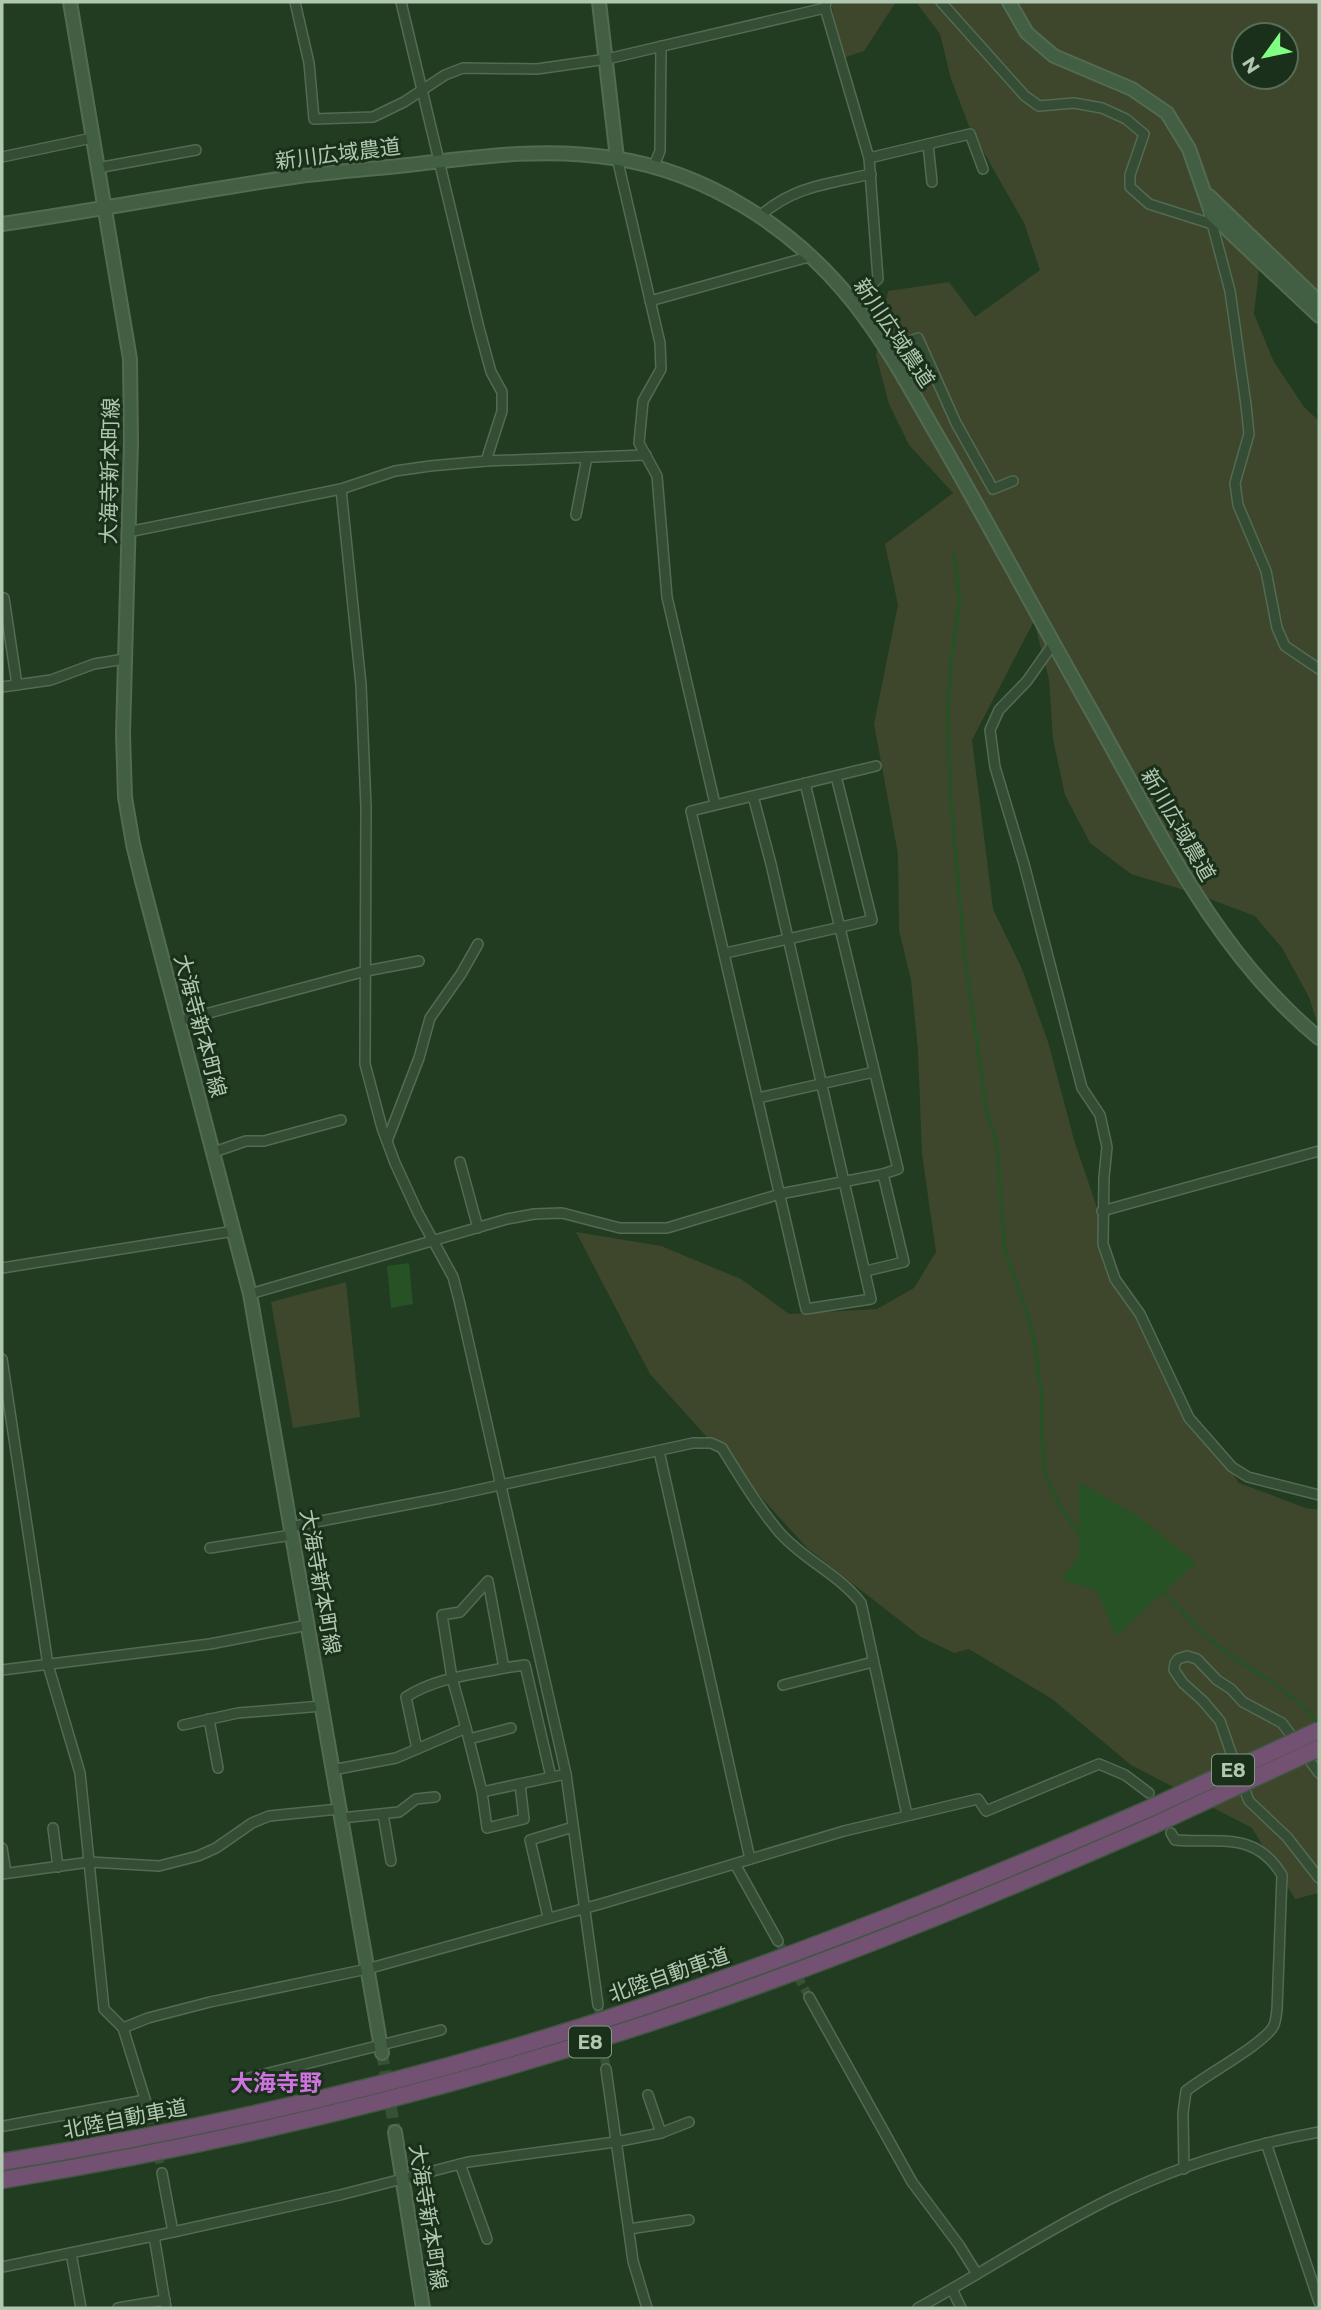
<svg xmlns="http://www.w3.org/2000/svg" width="1321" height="2310" viewBox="0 0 1321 2310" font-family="Montserrat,'Noto Sans JP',sans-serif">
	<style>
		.green { fill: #3e472c; fill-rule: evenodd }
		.water { fill: #265226 }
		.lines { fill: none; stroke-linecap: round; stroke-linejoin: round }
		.stream { stroke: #265226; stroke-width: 3.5 }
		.street-tunnel { stroke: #365136; stroke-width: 9; stroke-dasharray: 9 4.5; stroke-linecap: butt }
		.secondary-tunnel { stroke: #365136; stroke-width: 12; stroke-dasharray: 12 6; stroke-linecap: butt }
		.street-casing { stroke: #536a53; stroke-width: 12 }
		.secondary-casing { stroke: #536a53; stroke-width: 16 }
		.highway-casing { stroke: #405740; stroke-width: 19 }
		.street { stroke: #354c35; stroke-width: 9 }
		.secondary { stroke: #435f43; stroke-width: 12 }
		.highway { stroke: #725172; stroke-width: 16 }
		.highway-bridge-casing { stroke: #405740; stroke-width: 19; stroke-linecap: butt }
		.highway-bridge { stroke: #725172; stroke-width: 16 }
		.labels { text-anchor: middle; stroke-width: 6; stroke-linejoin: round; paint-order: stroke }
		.shield { fill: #1a301a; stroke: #839a83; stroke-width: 2 }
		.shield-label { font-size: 19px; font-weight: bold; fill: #b0c8b0 }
		.street-label { font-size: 21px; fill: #b0c8b0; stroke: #1a301a }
		.neighbourhood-label { font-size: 23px; font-weight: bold; fill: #ce73df; stroke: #1a301a }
	</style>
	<rect width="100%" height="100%" fill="#213c21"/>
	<g class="green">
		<polygon points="831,2 896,2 864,51 843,58"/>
		<path d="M 916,2 L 1319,2 L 1319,294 L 1262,243 L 1254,314 L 1274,362 L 1304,407 L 1319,421 L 1319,1029 L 1309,997 L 1282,948 L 1255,916 L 1191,892 L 1131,874 L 1090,843 L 1065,795 L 1053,739 L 1049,680 L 1034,621 L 972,740 L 993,909 L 1022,969 L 1049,1045 L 1074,1140 L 1121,1278 L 1143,1331 L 1171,1382 L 1239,1483 L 1306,1508 L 1319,1510 L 1319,1893 L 1295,1899 L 1252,1828 L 1131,1765 L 1052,1699 L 969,1649 L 954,1653 L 921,1637 L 807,1548 L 650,1374 L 576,1232 L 661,1246 L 741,1279 L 789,1314 L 877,1309 L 914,1288 L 936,1252 L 922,1154 L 918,1050 L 911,980 L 899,930 L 898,854 L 874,724 L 898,605 L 885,544 L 953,493 L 909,445 L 889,404 L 876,355 L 888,291 L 949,282 L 975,317 L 1040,270 L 1024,223 L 969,126 L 951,79 L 940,34 ZM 1244,35 L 1286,35 L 1286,77 L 1244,77 Z"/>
		<polygon points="346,1282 360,1417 293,1428 271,1302"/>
	</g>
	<g class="water">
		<polygon points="409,1263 413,1304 391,1308 387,1266"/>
		<polygon points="1079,1482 1139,1517 1196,1563 1116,1636 1097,1591 1061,1579 1079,1556"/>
	</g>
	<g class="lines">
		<g class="stream">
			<polyline points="954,555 960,602 951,659 948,709 950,793 965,958 986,1107 997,1145 1005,1251 1028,1316 1035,1345 1042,1398 1042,1436 1045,1472 1057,1501 1081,1537"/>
			<path d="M 1163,1591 C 1185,1613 1203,1637 1229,1654 C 1263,1677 1292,1692 1319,1723"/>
		</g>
		<g class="street-tunnel">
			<polyline points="778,1941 809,1997"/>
			<polyline points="598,2005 606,2069"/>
			<polyline points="150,2115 162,2173"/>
		</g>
		<polyline class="secondary-tunnel" points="382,2053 395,2132"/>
		<defs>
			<g id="street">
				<polyline points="295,2 309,63 314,119 373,117 404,102 445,75 463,68 537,69 607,59 825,8"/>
				<polyline points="401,2 479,328 491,372 502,392 502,411 486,461"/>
				<polyline points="826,2 825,8 869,158 878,279 852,301"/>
				<polyline points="941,2 1025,96 1039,106 1074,103 1102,108 1126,119 1144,134 1130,175 1130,187 1149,204 1212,224"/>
				<polyline points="928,144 932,182"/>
				<polyline points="2,157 92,138"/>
				<polyline points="617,158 660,343 661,369 643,401 639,443 657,476 667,597 715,804"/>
				<polyline points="869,158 970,134 983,169"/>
				<polyline points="97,168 196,150"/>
				<polyline points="653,168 660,151 661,46"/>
				<polyline points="1209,212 1230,291 1246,405 1249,434 1235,483 1238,505 1266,571 1277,628 1285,646 1319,669"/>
				<path d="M 760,216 C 794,186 828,184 871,174"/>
				<polyline points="650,301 812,256"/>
				<polyline points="886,350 918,338 956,423 993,489 1013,481"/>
				<polyline points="341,489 361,685 366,807 365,1064 382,1128 395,1163 418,1213 453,1277 459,1300 566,1774 598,2005"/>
				<polyline points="576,515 587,457"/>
				<polyline points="128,532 341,489 395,471 430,466 486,461 646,455"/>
				<polyline points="4,598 17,685"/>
				<polyline points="1053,644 1027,681 999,710 990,730 995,767 1024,864 1082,1088 1100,1115 1107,1147 1104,1177 1103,1244 1115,1279 1140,1314 1189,1418 1232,1467 1248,1477 1319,1495"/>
				<polyline points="2,687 51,680 94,664 124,659"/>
				<polyline points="753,796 771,864 871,1299 806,1309 691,811 876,766"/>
				<polyline points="726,953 872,920 836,776"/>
				<polyline points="179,1021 366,971 419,961"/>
				<polyline points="758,1098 874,1072"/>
				<polyline points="387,1141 419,1058 430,1018 461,974 478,944"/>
				<polyline points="214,1152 246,1141 264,1141 341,1120"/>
				<polyline points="460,1162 478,1228"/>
				<polyline points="1102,1211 1319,1151"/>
				<polyline points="2,1268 234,1231"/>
				<polyline points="866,1271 904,1262 883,1174"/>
				<polyline points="250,1294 507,1219 534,1214 562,1213 620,1228 667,1228 780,1194 883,1174 898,1169 805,783"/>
				<polyline points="2,1359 48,1665 80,1773 104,2009 123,2028 150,2115"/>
				<polyline points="659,1451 750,1859"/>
				<path d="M 290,1527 L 441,1498 L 693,1443 L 711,1443 L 722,1448 C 740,1477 758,1507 780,1533 C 804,1560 840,1575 861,1603 L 907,1815"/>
				<polyline points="210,1548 292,1535"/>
				<polyline points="2,1670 210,1644 308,1625"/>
				<polyline points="783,1685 873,1662"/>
				<polyline points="209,1719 218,1768"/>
				<polyline points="183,1725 238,1713 322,1706"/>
				<polyline points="466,1728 452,1678 442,1615 460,1612 488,1581 504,1668 525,1665 551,1777"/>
				<polyline points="469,1739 511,1728"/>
				<path d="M 417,1749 L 406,1697 C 435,1678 470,1675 504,1668"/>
				<polyline points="332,1770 396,1758 466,1728 482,1792 566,1774"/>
				<polyline points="1237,1770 1220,1721 1203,1701 1183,1683 1174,1670 1175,1663 1178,1659 1187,1656 1197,1659 1217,1680 1231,1689 1243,1702 1282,1723 1319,1773"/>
				<polyline points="1242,1783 1249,1801 1287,1837 1319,1878"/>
				<polyline points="482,1792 487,1828 524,1819 520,1784"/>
				<polyline points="383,1814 391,1861"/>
				<polyline points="341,1818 399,1812 416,1799 435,1797"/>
				<polyline points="53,1828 58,1867"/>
				<path d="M 1171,1833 L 1175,1840 C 1219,1844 1255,1830 1282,1875 L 1277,2010 C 1276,2015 1276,2022 1273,2027 C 1262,2045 1207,2074 1186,2091 L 1183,2113 L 1184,2169"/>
				<polyline points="2,1848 6,1873"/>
				<polyline points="735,1864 778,1941"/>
				<polyline points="2,1874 90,1862 159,1866 198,1856 216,1848 252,1823 269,1816 339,1809"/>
				<polyline points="548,1917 530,1840 573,1827"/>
				<polyline points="809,1997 912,2182 959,2245 977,2274"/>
				<polyline points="123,2028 148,2018 210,2002 367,1969 604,1903 844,1831 978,1799 986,1811 1099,1764 1125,1775 1149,1793"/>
				<polyline points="606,2069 633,2261 647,2308"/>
				<polyline points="249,2078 441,2030"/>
				<polyline points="648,2095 661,2133"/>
				<polyline points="4,2126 145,2100"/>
				<polyline points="1266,2143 1319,2302"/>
				<polyline points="460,2164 487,2239"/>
				<polyline points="162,2173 173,2232"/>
				<polyline points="629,2229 689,2220"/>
				<polyline points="154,2236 166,2308"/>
				<polyline points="71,2253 81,2308"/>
				<polyline points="2,2267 173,2232 340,2195 468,2162 615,2142 661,2133 689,2122"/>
				<polyline points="952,2289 961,2308"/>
				<polyline points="118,2308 165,2300"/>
				<path d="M 918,2308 C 982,2273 1046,2230 1112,2198 C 1177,2166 1248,2145 1319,2132"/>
			</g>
			<g id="secondary">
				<polyline points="70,2 130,359 131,442 123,734 125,797 133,844 142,881 250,1294 382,2053"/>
				<polyline points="599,2 617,158"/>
				<polyline points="1009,2 1027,33 1054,56 1132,89 1167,113 1189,149 1212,215 1319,316"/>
				<polyline points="1209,196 1319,302"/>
				<path d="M 2,224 C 99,210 196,191 293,177 C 331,172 370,169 408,165 C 476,157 544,147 613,158 C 707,172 794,228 853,302 C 884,341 909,386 934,430 C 988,522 1038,617 1091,710 C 1156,825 1215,953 1319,1038"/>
				<polyline points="395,2132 423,2308"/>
			</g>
			<g id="highway">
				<path d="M 2,2162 C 206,2129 409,2083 606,2019 C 790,1959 969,1887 1146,1810"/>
				<path d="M 2,2180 C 239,2141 475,2084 702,2005 C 856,1952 1005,1890 1154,1825"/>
			</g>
		</defs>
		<use href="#street" class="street-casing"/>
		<use href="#secondary" class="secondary-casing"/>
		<use href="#highway" class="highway-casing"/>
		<use href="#street" class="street"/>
		<use href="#secondary" class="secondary"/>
		<use href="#highway" class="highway"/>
		<defs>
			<g id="highway-bridge">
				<polyline points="1146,1810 1319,1730"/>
				<polyline points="1154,1825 1319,1748"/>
			</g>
		</defs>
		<use href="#highway-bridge" class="highway-bridge-casing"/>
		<use href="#highway-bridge" class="highway-bridge"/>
	</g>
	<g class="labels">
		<g class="shield">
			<rect x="1212" y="1754.5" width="42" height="31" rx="5"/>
			<rect x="569" y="2026.5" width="42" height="31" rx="5"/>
		</g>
		<g class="shield-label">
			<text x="1233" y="1777">E8</text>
			<text x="590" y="2049">E8</text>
		</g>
		<g class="street-label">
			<text transform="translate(338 154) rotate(-7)" y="7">新川広域農道</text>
			<text transform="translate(894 333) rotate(56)" y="7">新川広域農道</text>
			<text transform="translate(110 471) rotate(-89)" y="7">大海寺新本町線</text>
			<text transform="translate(1178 825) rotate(60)" y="7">新川広域農道</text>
			<text transform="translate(200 1026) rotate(75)" y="7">大海寺新本町線</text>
			<text transform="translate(320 1582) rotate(80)" y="7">大海寺新本町線</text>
			<text transform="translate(669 1975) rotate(-19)" y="7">北陸自動車道</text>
			<text transform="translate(125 2119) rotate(-11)" y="7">北陸自動車道</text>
			<text transform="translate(428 2217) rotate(81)" y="7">大海寺新本町線</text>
		</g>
		<g class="neighbourhood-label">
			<text x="276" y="2091">大海寺野</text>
		</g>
	</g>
	<rect width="1321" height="2310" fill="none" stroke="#b0c8b0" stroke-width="7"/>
	<g transform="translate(1265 56) rotate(237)"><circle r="33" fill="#1a301a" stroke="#566d56" stroke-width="2"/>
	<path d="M0-5L12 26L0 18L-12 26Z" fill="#80fd82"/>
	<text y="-10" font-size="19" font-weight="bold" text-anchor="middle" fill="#b0c8b0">N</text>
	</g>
</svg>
